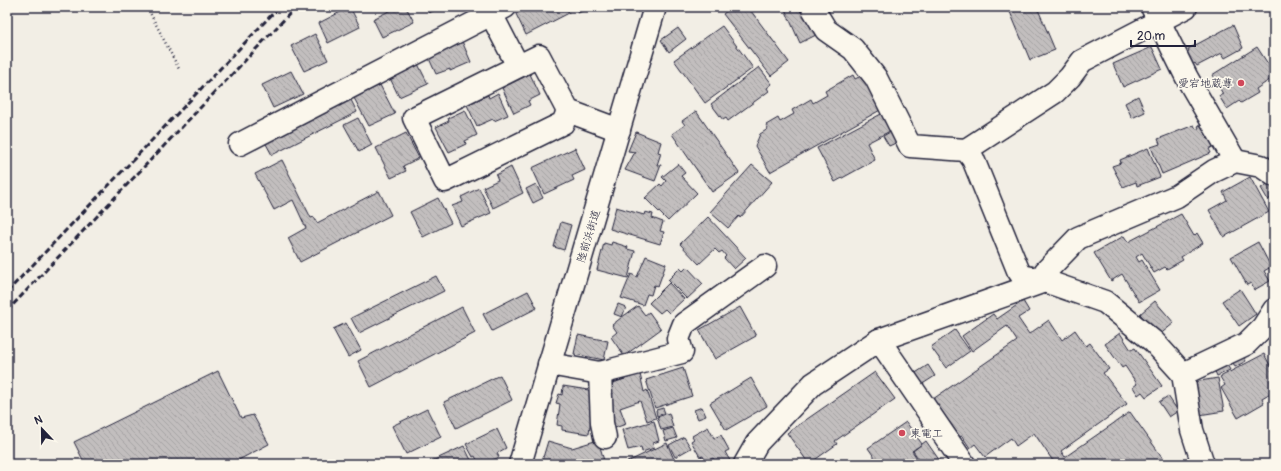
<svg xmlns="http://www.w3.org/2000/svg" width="1281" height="471" viewBox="0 0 1281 471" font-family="Pangolin,'Klee One',sans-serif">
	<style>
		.building { fill: url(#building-back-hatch); stroke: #22223b }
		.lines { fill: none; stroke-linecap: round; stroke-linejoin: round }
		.minor-casing { stroke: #22223b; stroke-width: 25 }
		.tertiary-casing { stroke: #22223b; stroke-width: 25 }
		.path { stroke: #22223b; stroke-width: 2.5; stroke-dasharray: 1 3; stroke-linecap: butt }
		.minor { stroke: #fbf7ec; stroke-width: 22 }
		.tertiary { stroke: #fbf7ec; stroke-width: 22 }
		.rail { stroke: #22223b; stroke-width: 3; stroke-dasharray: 6 3; stroke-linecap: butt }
		.poi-dot { fill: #d1495b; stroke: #fbf7ec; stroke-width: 1.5 }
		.labels { text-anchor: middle; stroke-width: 3.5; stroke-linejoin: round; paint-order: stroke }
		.poi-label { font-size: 11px; fill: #22223b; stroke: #fbf7ec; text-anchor: end }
		.street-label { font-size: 11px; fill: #22223b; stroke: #fbf7ec }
	</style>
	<defs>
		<pattern id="building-back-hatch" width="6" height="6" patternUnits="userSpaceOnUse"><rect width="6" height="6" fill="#c2bebe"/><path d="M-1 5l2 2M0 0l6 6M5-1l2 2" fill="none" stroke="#a6a3a4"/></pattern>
	</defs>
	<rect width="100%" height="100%" fill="#f2eee5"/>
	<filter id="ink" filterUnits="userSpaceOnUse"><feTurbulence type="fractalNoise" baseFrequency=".025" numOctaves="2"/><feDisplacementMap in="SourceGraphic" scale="8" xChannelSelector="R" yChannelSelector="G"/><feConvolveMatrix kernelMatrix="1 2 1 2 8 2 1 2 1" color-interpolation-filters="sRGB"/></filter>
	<g filter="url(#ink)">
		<g class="building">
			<polygon points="350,7 360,27 328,43 319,23"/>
			<polygon points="397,7 406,7 414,22 382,37 373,19"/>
			<polygon points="426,7 441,7 429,13"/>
			<polygon points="529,7 566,7 569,13 526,35 516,14"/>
			<polygon points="575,7 597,7 592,10 591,7 578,13"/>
			<polygon points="732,7 748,7 789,62 771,76 723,14"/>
			<polygon points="784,7 808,7 820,33 800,43"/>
			<polygon points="1008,7 1037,7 1055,50 1030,60"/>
			<polygon points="1233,25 1243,48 1225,58 1222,53 1197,66 1195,63 1191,66 1181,55 1189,51 1188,49"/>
			<polygon points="722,26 753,68 705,103 674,60"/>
			<polygon points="678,28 686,39 669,52 661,40"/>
			<polygon points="315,34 328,60 304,71 291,46"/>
			<polygon points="461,39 471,62 450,71 450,69 436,74 427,54"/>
			<polygon points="1152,47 1162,69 1123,87 1113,64"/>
			<polygon points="1257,47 1274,73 1274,77 1256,89 1258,93 1241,103 1239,101 1227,109 1219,96 1223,94 1212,75"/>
			<polygon points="417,62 428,84 399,97 389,76"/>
			<polygon points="759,67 772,84 767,88 769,91 728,121 726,118 723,120 711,104"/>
			<polygon points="291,71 303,94 273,108 262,85"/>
			<polygon points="530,74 540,95 528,101 530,105 514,113 502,88"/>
			<polygon points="853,75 855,79 863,75 882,109 770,172 755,146 760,134 768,129 766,125 778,118 780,122 794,114 792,110 811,99 813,103 827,95 825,91"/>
			<polygon points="380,85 395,114 369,126 354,98"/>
			<polygon points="498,93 508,115 494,121 493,119 477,126 467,105 488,95 489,98"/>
			<polygon points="1138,96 1145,112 1132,118 1125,103"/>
			<polygon points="351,100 357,112 272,155 265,142"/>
			<polygon points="465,110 477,135 465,141 466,144 449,152 436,127 449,121 448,118"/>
			<polygon points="696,111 739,173 712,192 672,134 685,125 682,121"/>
			<polygon points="883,113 892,130 867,143 875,160 835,182 817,148"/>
			<polygon points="358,118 372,145 359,152 344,125"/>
			<polygon points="1204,123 1216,145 1209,149 1211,153 1162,174 1151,147 1160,144 1158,139 1194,125 1196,129 1199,128 1198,126"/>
			<polygon points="892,131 898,142 889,146 883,136"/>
			<polygon points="636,132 661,142 658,152 661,153 657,165 661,165 655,181 625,170 635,152 628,151"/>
			<polygon points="406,133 419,158 403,166 406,171 391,178 376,148"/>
			<polygon points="575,148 585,170 572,176 574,180 544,194 532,168"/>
			<polygon points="1148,148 1160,177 1137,186 1136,182 1123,187 1112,166 1121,163 1120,160"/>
			<polygon points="282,160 311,218 314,217 317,223 379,191 391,215 300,262 288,238 306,228 293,200 274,210 255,174"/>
			<polygon points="678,164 685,173 681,176 697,193 668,221 645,198 660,184 662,186 666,181 662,177"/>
			<polygon points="752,165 772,182 740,218 739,216 728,228 710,212"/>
			<polygon points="511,167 523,193 493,208 483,187 498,180 496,175"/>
			<polygon points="1250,177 1269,212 1224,237 1209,210 1227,200 1223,192"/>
			<polygon points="1269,183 1274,192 1274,196 1268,200 1261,188"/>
			<polygon points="536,184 543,198 533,203 526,189"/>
			<polygon points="479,188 491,213 461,226 452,206 463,202 461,197"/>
			<polygon points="438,198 451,223 423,237 410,212"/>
			<polygon points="616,207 644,215 645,212 653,214 652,218 663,222 660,231 664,232 660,244 610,229"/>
			<polygon points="1181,214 1194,236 1197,233 1203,243 1181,257 1183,260 1167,269 1165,267 1154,273 1142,253 1136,257 1139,262 1142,260 1160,290 1139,302 1122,274 1111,281 1094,253 1124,236 1128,242"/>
			<polygon points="708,217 746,258 734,269 724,258 726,256 722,251 719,253 715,249 699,264 680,244"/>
			<polygon points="561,222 571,225 564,250 554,247"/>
			<polygon points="612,242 628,247 627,249 635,251 628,278 597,270 604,243 611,245"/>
			<polygon points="1258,242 1271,267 1264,271 1270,281 1254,290 1251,283 1247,285 1231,257"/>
			<polygon points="646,256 666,264 658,286 654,285 651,295 647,294 643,305 621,298 631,274 637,277"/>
			<polygon points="687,267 703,284 687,299 668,280 680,268 683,271"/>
			<polygon points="436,276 444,291 359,333 351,318"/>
			<polygon points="669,283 684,299 669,313 665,309 660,313 649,303"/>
			<polygon points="1240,289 1256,314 1239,326 1222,301"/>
			<polygon points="528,291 537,308 492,331 483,314"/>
			<polygon points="1023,301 1029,311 1018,318 1029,334 1049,320 1062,340 1075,330 1086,346 1090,343 1109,369 1103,373 1127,404 1061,451 1065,457 1130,412 1167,464 1055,464 1034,433 1016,446 1011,438 985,457 975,444 970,448 962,436 960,437 933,399 1017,341 1007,326 972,351 962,336 993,314 997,319"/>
			<polygon points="1155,301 1174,323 1158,336 1140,314"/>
			<polygon points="618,304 626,307 622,317 638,306 645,315 649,312 661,329 624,356 611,337 617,332 612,325 622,317 614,314"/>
			<polygon points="462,307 475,333 371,387 358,361"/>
			<polygon points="740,307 756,336 715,359 699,330"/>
			<polygon points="346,323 361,350 348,357 333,329"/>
			<polygon points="955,330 970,351 946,368 931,347"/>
			<polygon points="1120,333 1131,350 1135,348 1162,386 1146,397 1142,392 1138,395 1133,387 1137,384 1125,366 1122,368 1105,344"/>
			<polygon points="578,335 608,341 604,360 574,354"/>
			<polygon points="1242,353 1246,361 1235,367 1231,358"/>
			<polygon points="1264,354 1271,367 1274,366 1274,391 1262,398 1264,403 1238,418 1221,388 1225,385 1220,377"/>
			<polygon points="1225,361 1230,370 1217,376 1213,367"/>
			<polygon points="928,365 935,376 921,385 914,374"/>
			<polygon points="683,368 692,396 655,408 646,380"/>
			<polygon points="218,371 241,418 253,415 269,444 231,464 85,464 74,442"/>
			<polygon points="875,372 895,399 835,441 837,444 809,464 787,433"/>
			<polygon points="640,374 644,392 647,390 656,418 647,421 640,401 620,408 626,424 609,430 605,397 613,394 610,384"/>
			<polygon points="500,375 512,400 456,428 444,402"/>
			<polygon points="751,378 767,406 726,430 710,403"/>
			<polygon points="1218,378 1224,411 1199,415 1194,382"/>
			<polygon points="563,386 595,391 589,434 562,430 562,426 557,425 560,404 556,403 559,394 562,395"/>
			<polygon points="1168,396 1178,411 1169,417 1159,402"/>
			<polygon points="702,407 706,416 698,419 694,410"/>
			<polygon points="663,408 665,413 657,416 656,410"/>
			<polygon points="427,409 441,437 406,454 392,426"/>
			<polygon points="669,413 673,427 661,430 657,417"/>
			<polygon points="654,421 659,441 653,443 654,448 642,452 641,447 628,450 622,430"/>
			<polygon points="906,422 922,444 912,451 921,464 866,464 875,458 868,448"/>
			<polygon points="708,427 714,438 721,435 729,450 725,452 732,464 717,464 713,458 706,462 703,456 700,457 691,441 694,439 692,436"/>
			<polygon points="673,428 677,438 666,441 663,431"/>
			<polygon points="497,429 506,448 497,453 499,457 485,464 479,464 475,456 473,457 466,444"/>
			<polygon points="684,437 691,448 675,457 669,445"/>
			<polygon points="598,440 605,464 541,464 548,441 572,448"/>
			<polygon points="926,441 942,464 922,464 913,451"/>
			<polygon points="667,443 676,464 623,464"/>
			<polygon points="464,446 473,464 431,464 430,462"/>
		</g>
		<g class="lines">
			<defs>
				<g id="minor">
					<polyline points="812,7 826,30 853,49 876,78 910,146 966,150 973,159 1018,270 1022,276 1045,281"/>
					<polyline points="1152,7 1187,78 1235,161"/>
					<polyline points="491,14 518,66"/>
					<polyline points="568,111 563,123 445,181 414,118 539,56 568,111 619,130"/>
					<polyline points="240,144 505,7"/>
					<polyline points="966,150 1055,92 1070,77 1082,61 1186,7"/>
					<polyline points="879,340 964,464"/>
					<polyline points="549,364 600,373 682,352 678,339 684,324 765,266"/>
					<polyline points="600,373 602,423 605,437"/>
					<polyline points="1183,374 1246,344 1263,327 1274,310"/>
					<polyline points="745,464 757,443 813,384 879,340 1045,281"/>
					<polyline points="1203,464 1192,430 1183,374 1154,342 1105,302 1045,281 1045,272 1078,238 1177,196 1214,171 1235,161 1261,166 1274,175"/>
				</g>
				<polyline id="tertiary" points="520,464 655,7"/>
			</defs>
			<use href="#minor" class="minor-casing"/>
			<use href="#tertiary" class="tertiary-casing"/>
			<polyline class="path" points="147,7 180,71"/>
			<use href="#minor" class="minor"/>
			<use href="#tertiary" class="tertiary"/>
			<g class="rail">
				<polyline points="7,292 279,7"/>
				<polyline points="7,311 296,7"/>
			</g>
		</g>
	</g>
	<g class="poi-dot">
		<circle cx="1241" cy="83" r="4"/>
		<circle cx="902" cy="433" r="4"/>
	</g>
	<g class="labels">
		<g class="poi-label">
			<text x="1233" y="87">愛宕地蔵尊</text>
			<text x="910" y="437" text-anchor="start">東電工</text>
		</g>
		<g class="street-label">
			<text transform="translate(588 236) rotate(-73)" y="4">陸前浜街道</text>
		</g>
	</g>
	<rect width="1281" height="471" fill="none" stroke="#fbf7ec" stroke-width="24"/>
	<rect x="12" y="12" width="1257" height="447" fill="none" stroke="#22223b" stroke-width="1.5" filter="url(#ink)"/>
	<g transform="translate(42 429) rotate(338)" stroke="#fbf7ec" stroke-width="3" paint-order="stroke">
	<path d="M0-3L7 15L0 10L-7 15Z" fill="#22223b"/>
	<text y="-6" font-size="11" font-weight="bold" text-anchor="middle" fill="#22223b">N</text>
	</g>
	<path d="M1131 40v6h64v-6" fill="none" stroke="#22223b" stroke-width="2"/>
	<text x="1137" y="40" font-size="12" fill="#22223b" stroke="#fbf7ec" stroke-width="3" paint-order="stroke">20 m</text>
</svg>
